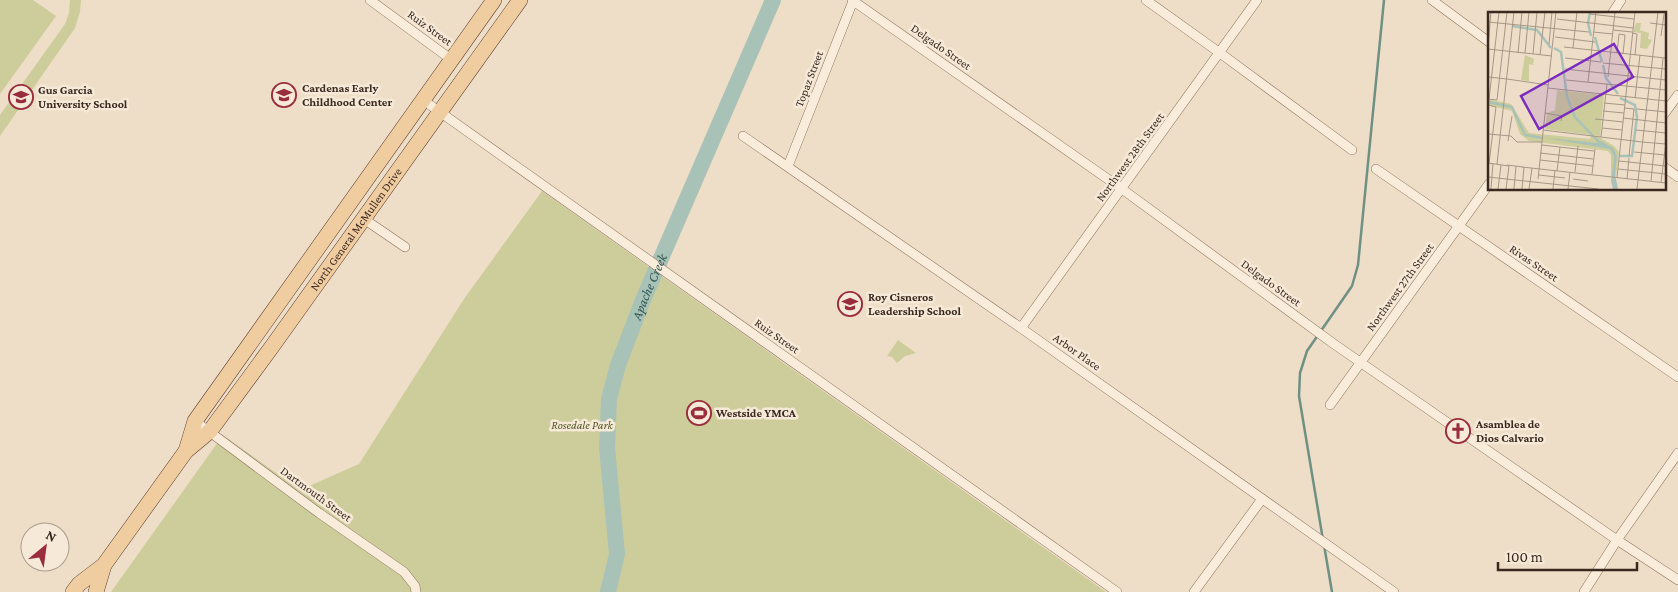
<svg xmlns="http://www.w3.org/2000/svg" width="1678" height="592" viewBox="0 0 1678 592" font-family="'Crimson Pro',serif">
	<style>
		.green { fill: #cdcc9b }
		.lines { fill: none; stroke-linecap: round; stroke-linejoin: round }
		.stream { stroke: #6f9184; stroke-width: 2.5 }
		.river { stroke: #a9c2b7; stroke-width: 16 }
		.street-casing { stroke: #8a6f5d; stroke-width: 10 }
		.primary-casing { stroke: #583e30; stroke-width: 16 }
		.street { stroke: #f9ecdb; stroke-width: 9 }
		.primary { stroke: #f0cda1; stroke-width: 15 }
		.labels { text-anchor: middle; stroke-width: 5; stroke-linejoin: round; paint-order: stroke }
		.street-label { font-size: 12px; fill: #3b2920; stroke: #f6e9d7 }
		.poi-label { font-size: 12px; font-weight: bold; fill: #3b2920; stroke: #f6e9d7; text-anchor: start }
		.park-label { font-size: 12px; font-style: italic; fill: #525727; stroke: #f6e9d7 }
		.water-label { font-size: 14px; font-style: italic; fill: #305a52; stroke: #f6e9d7 }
		.inset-river { fill: none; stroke: #a9c2b7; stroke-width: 2.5 }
		.inset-road { fill: none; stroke: #a69685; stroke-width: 1 }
		.view { fill: #7b2cbf; fill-opacity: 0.15; stroke: #7b2cbf; stroke-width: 2.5 }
		.inset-edge { fill: none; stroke: #3b2920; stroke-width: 2.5 }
	</style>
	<rect width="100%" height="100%" fill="#eedec8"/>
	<g class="green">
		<polygon points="0,0 33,0 56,16 0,94"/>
		<polygon points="70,0 81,0 80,12 75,28 0,136 0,115 65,24 69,13"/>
		<polygon points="542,191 1106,592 111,592 223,435 300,490 359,464 464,299"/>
		<polygon points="898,340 916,353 905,356 897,363 892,357 887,356"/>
	</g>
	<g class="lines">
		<g class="stream">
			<polyline points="1323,540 1299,396 1300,373 1307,351 1352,286 1358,265 1384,0"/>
			<polyline points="1324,545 1332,592"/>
		</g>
		<path class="river" id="s1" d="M 608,592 L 617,554 L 607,448 L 609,399 L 618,365 L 643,300 L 773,0"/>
		<defs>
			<g id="street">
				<polyline points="370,0 452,60"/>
				<polyline points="852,0 1122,189 1334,344 1617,540 1678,580"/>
				<polyline points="1146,0 1220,53 1352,150"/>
				<polyline points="1432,0 1489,42"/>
				<polyline points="1612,14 1621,0"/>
				<polyline points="423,100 1117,592"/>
				<polyline points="1664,114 1678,95"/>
				<polyline points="743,136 1021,328 1394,592"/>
				<polyline points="788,166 853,1"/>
				<polyline points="1664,167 1678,177"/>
				<polyline points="1376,169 1678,377"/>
				<polyline points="364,219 405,247"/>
				<polyline points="1021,328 1257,0"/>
				<polyline points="1330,405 1489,184"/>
				<polyline points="195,421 319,513 404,572 415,586 416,592"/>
				<polyline points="1194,592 1262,499"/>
				<polyline points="1584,592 1617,540 1678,453"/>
			</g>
			<g id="primary">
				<polyline points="186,451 195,421 494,0"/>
				<path id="s2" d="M 73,592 L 79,584 L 104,565 L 186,451 L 210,431 L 271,348 L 520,0"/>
				<polyline points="96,592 104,565"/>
			</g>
		</defs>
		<use href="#street" class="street-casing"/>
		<use href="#primary" class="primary-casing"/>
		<use href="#street" class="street"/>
		<use href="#primary" class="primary"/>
	</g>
	<defs>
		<symbol id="school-ring" viewBox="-11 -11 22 22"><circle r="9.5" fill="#f6e9d7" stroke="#992d3c" stroke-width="1.5"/><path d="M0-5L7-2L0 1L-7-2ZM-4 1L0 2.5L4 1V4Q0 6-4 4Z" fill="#992d3c"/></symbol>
		<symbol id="stadium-ring" viewBox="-11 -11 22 22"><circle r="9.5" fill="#f6e9d7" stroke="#992d3c" stroke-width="1.5"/><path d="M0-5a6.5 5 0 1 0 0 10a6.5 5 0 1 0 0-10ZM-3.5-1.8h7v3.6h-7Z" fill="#992d3c"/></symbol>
		<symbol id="church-ring" viewBox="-11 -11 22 22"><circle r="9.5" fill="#f6e9d7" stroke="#992d3c" stroke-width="1.5"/><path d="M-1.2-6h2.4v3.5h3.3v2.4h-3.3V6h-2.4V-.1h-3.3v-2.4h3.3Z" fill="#992d3c"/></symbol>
	</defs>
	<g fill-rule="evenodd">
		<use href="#school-ring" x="270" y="81" width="28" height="28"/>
		<use href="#school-ring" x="7" y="83" width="28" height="28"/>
		<use href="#school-ring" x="836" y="290" width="28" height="28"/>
		<use href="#stadium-ring" x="685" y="399" width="28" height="28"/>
		<use href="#church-ring" x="1444" y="417" width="28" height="28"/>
	</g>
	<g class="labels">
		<g class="street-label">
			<text transform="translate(430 28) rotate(36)" y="4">Ruiz Street</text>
			<text transform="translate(941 47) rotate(35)" y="4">Delgado Street</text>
			<text transform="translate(809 79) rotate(-69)" y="4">Topaz Street</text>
			<text transform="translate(1130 157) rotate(-54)" y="4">Northwest 28th Street</text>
			<text dy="4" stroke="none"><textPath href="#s2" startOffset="462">North General McMullen Drive</textPath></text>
			<text transform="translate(1534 263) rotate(34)" y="4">Rivas Street</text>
			<text transform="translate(1271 283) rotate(36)" y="4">Delgado Street</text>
			<text transform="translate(1400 287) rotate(-54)" y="4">Northwest 27th Street</text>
			<text transform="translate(777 336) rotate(35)" y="4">Ruiz Street</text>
			<text transform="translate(1077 352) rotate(35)" y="4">Arbor Place</text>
			<text transform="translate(316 494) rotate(36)" y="4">Dartmouth Street</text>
		</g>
		<g class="poi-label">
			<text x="302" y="92">Cardenas Early<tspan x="302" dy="14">Childhood Center</tspan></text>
			<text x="38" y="94">Gus Garcia<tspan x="38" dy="14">University School</tspan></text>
			<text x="868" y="301">Roy Cisneros<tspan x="868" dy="14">Leadership School</tspan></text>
			<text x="716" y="417">Westside YMCA</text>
			<text x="1476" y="428">Asamblea de<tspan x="1476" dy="14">Dios Calvario</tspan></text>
		</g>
		<g class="park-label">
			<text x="582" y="429">Rosedale Park</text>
		</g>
		<g class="water-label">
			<text dy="5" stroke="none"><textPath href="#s1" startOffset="314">Apache Creek</textPath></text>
		</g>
	</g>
	<g transform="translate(1488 12)">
		<rect width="178" height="178" fill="#eedec8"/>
		<path d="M 148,11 L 153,11 L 152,18 L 161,21 L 160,27 L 164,28 L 159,37 L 152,36 L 153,21 L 145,20 ZM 37,43 L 46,47 L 45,53 L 41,52 L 41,69 L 33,68 ZM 69,78 L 116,83 L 112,124 L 57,117 L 59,101 L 67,98 ZM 0,87 L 23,92 L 41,121 L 102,127 L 103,124 L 111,125 L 126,134 L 131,140 L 128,164 L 123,164 L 123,143 L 120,139 L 41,129 L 32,122 L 24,99 L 0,93 Z" fill="#cdcc9b"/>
		<path d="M 58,126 L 109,131 L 109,127 L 125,136 L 129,144 L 127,162 L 130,177 L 125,177 L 123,169 L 126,145 L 122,137 Z" fill="#a9c2b7"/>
		<path class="inset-river" d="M 102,0 L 100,11 L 103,24M 24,14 L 49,18 L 63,36M 107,25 L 114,50M 66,36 L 73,40 L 79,85 L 87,105 L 110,129M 115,53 L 118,66 L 130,82M 132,86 L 147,93 L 149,105 L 144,144 L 132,144M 0,90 L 24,95 L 37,123 L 55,126"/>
		<path class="inset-road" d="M 102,2 L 146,7M 69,7 L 145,16M 0,10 L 101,20M 162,11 L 178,13M 125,18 L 144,20M 105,20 L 125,22M 144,21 L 149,22 L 147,43M 173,24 L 176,2M 67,25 L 107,30M 61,32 L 64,0M 0,34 L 3,0M 76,35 L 177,46M 85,36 L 89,0M 0,37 L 64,44M 30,41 L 34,0M 37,41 L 41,0M 129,41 L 131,22 L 137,23 L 135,42M 45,42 L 49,0M 52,43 L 57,0M 77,46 L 113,50M 115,51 L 178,57M 77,57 L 178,68M 0,65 L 19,67M 120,65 L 127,0M 19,67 L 60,73M 78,68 L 178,78M 100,70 L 108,0M 60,76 L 178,89M 147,86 L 152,43M 0,87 L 9,88 L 19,0M 1,87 L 11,0M 116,91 L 137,93M 0,93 L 8,95 L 1,151M 136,96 L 146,97 L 141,144M 149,97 L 178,100M 115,99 L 136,101M 57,101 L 74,104 L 73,109M 135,106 L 178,111M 107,107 L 135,110M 114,116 L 134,118M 55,118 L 154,130M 148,118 L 178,121M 0,122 L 23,124 L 29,130 L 54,130M 113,125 L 119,72M 20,129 L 24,104M 154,130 L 178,132M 54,133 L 106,139M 146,140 L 177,143M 52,141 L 105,147M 52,148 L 105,154M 131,149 L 178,154M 0,151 L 21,154M 9,152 L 26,0M 19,153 L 35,155M 34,155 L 178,171M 130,157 L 178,162M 69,159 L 72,135M 87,160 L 90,134M 104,162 L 107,137M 51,163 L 77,166M 0,165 L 110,177M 129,165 L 147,0M 50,167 L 68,0M 85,167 L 100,169M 139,167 L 141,146M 163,169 L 175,46M 173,170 L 178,131M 3,177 L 5,151M 10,177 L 13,153M 18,177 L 21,154M 26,177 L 28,154M 34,177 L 36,155M 41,177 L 44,156M 65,177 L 67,158M 80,177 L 82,160M 149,177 L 170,0"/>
		<path class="view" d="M 126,32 L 145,65 L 51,117 L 33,84 Z"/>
		<rect width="178" height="178" class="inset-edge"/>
	</g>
	<g transform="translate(45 547) rotate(29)"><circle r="24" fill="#f6e9d7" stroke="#ab9c8e"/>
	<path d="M0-4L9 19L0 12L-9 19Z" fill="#992d3c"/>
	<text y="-8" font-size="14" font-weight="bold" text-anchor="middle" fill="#3b2920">N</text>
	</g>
	<path d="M1498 562v8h139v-8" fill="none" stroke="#3b2920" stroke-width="2.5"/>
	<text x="1506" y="562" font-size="15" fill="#3b2920" stroke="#f6e9d7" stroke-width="4" paint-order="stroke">100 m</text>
</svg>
